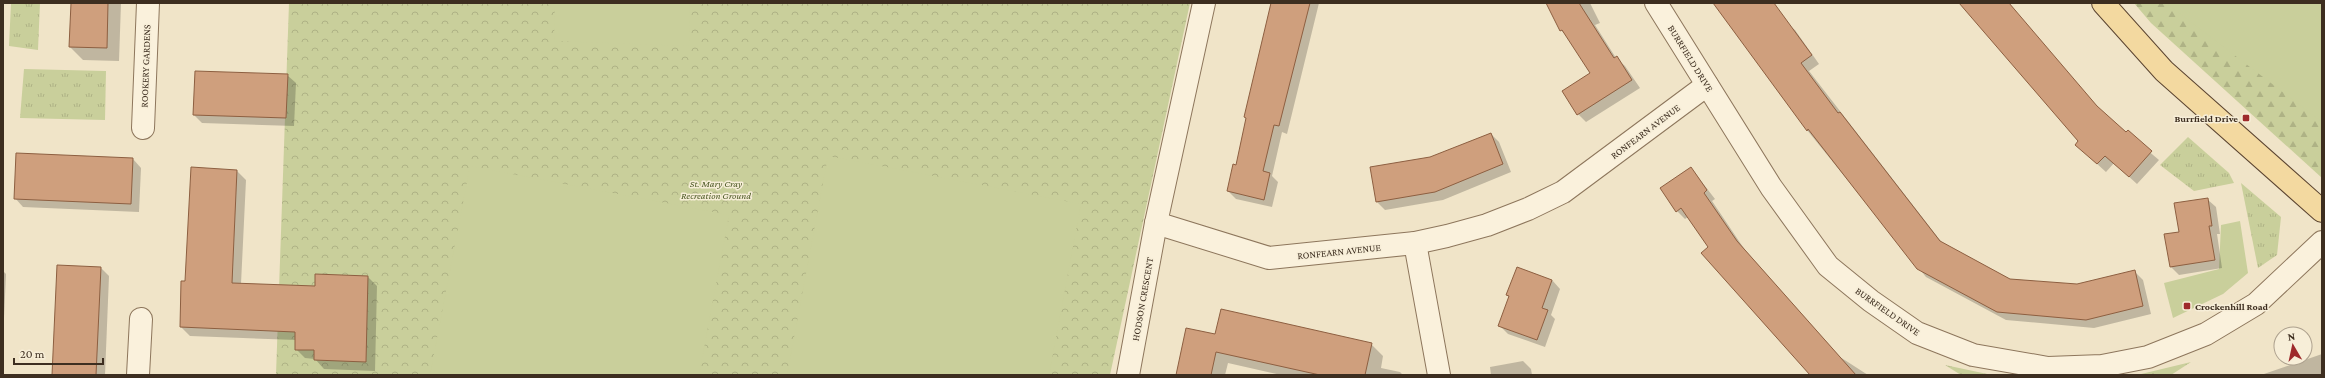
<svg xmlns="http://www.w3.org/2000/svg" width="2325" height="378" viewBox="0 0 2325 378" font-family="'Crimson Pro',serif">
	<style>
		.grass { fill: url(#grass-tufts) }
		.forest { fill: url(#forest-firs) }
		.park { fill: url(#park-crowns) }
		.garden { fill: #c9cf9b }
		.shadow { fill: #0003 }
		.building { fill: #cf9f7d; stroke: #8d5f41 }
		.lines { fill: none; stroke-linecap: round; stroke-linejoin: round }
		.minor-casing { stroke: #8d765c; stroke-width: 24 }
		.major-casing { stroke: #5b4430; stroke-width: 24 }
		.minor { stroke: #faf1dc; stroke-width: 22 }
		.major { stroke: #f3d9a0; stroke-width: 22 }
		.poi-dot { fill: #9e2a2b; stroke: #f7eed8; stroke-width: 1.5 }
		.labels { text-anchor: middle; stroke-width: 3; stroke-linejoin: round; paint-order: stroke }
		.street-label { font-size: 10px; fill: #3d2e20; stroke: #f7eed8 }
		.poi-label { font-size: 10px; font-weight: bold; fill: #3d2e20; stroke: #f7eed8; text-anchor: end }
		.park-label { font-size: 10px; font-style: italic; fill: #4d5a26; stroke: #f7eed8 }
	</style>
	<defs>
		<pattern id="grass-tufts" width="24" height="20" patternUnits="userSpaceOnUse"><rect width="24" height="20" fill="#c9cf9b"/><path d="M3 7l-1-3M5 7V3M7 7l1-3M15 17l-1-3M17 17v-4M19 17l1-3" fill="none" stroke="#aeb285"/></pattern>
		<pattern id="forest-firs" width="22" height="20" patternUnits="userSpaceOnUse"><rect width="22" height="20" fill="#c9cf9b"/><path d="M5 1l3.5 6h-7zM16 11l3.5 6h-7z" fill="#aeb285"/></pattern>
		<pattern id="park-crowns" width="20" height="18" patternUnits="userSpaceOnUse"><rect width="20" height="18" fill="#c9cf9b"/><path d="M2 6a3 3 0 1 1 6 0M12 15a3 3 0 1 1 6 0" fill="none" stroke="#aeb285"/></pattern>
	</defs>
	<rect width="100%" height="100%" fill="#f0e4c8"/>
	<g class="grass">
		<polygon points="11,3 40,3 38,50 9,46"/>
		<polygon points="24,69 106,71 105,120 20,118"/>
		<polygon points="2188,137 2229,173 2234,183 2194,191 2160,165"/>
		<polygon points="2241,183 2281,217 2277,255 2258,268"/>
		<polygon points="2191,362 2171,375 2137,375"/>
		<polygon points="1945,365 1992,375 1961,375"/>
	</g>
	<polygon class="forest" points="2134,3 2239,3 2322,87 2322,178 2151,23"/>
	<polygon class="park" points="289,3 1190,3 1110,375 276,375"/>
	<g class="garden">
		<polygon points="555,3 690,3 689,46 554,41"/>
		<polygon points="2166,3 2322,3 2322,122"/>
		<polygon points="828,156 1081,204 1049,375 787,375"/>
		<polygon points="470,166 729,215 699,375 430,375"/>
		<polygon points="2240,221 2248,273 2223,294 2173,318 2164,283 2219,269 2221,225"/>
	</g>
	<g class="shadow">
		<polygon points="72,3 121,3 119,61 83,60 70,47"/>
		<polygon points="1272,3 1319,3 1287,134 1282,132 1272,176 1278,182 1272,207 1236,199 1228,191 1237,166 1247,119 1245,117"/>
		<polygon points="1547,3 1590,3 1600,23 1595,25 1616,58 1625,66 1640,88 1586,122 1578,114 1592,73 1569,39 1561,30"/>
		<polygon points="1715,3 1759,3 1795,30 1819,64 1809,71 1943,244 2010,279 2077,285 2135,272 2143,280 2151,314 2094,328 2006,320 1926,277 1807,130"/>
		<polygon points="1960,3 2008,3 2102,112 2159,160 2137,184 2114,163 2106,172 2085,153 2080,141"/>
		<polygon points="287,75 296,83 294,126 202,123 194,115"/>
		<polygon points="1491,134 1499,142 1511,172 1443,200 1385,210 1376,201 1430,158"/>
		<polygon points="133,159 141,168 139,212 23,207 15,198"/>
		<polygon points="1691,168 1715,199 1712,201 1745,250 1840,357 1868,375 1810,375 1709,248 1688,217 1685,219 1677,211"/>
		<polygon points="237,171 246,180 241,284 316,287 368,277 377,286 375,371 324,369 315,359 305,358 296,349 296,340 190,336 181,327 186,283"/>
		<polygon points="2207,199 2216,207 2220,234 2217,234 2222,268 2179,275 2171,267 2166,235 2180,232"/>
		<polygon points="101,268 109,276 105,375 54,375"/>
		<polygon points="3,271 6,274 4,318 3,318"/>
		<polygon points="1552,280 1560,289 1551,315 1555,319 1545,347 1508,334 1500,326 1510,298 1507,295"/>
		<polygon points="1216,335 1371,344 1383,356 1381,368 1400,372 1403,375 1281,375 1228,363 1225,375 1177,375"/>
		<polygon points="2322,354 2322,375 2261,375"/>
		<polygon points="1523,361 1531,369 1532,375 1491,375 1490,367"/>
	</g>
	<g class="building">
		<polygon points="71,3 108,3 107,48 69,47"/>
		<polygon points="1271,3 1310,3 1279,126 1274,125 1263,171 1270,173 1264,200 1227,191 1233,164 1236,165 1246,118 1244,117"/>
		<polygon points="1546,3 1579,3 1614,58 1617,56 1632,80 1577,115 1562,91 1590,73 1562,30 1560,31"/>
		<polygon points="1713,3 1774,3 1812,55 1801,63 1838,113 1840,112 1940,241 2010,279 2077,284 2135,270 2143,306 2086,320 1997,312 1917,269 1808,129 1807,131"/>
		<polygon points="1959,3 2009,3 2097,106 2126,132 2128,130 2152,151 2129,177 2105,156 2097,164 2075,145 2078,141"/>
		<polygon points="195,71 288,74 286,118 193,115"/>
		<polygon points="1491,133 1503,164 1435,192 1376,202 1370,167 1430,157"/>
		<polygon points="16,153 133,158 131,204 14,199"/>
		<polygon points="191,167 237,170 232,283 315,286 315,274 368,276 366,362 314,360 314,350 295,350 295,332 180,327 181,281 185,281"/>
		<polygon points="1691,167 1707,190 1704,193 1737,241 1856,375 1810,375 1701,253 1708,247 1681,208 1676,212 1660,188"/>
		<polygon points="2208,198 2212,226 2209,226 2215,260 2170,267 2164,234 2179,232 2174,203"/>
		<polygon points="57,265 101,267 96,375 52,375"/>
		<polygon points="1517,267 1552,280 1542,308 1548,310 1537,340 1498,326 1509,296 1506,295"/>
		<polygon points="1221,309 1372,343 1365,375 1320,375 1216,352 1211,375 1176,375 1186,328 1215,334"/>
	</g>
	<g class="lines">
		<defs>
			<g id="minor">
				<polyline points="1204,3 1156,223 1269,258 1415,243 1447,236 1487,225 1528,209 1563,192 1707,85"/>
				<polyline points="1656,3 1771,187 1828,266 1871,301 1917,333 1973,355 2048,368 2102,366 2148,357 2206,334 2256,304 2322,242"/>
				<polyline points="143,128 148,3"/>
				<polyline points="1415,243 1439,375"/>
				<polyline points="138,375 141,319"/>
				<polyline points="1128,375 1156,223"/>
			</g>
			<polyline id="major" points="2103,3 2164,71 2322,211"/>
		</defs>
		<use href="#minor" class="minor-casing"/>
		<use href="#major" class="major-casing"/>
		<use href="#minor" class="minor"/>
		<use href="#major" class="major"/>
	</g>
	<g class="poi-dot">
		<rect x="2242" y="114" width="8" height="8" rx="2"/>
		<rect x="2183" y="302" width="8" height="8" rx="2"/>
	</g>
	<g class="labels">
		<g class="street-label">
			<text transform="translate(1691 58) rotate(58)" y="4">BURRFIELD DRIVE</text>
			<text transform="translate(145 66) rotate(-88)" y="4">ROOKERY GARDENS</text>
			<text transform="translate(1645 131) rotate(-37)" y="4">RONFEARN AVENUE</text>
			<text transform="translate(1339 251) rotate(-6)" y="4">RONFEARN AVENUE</text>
			<text transform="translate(1142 299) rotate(-80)" y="4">HODSON CRESCENT</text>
			<text transform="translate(1888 311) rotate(35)" y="4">BURRFIELD DRIVE</text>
		</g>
		<g class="poi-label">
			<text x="2238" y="122">Burrfield Drive</text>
			<text x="2195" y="310" text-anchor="start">Crockenhill Road</text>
		</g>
		<g class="park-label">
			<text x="716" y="187">St. Mary Cray<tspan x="716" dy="12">Recreation Ground</tspan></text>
		</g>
	</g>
	<rect width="2325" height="378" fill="none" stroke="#3d2e20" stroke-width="8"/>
	<g transform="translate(2293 346) rotate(351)"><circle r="19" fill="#f7eed8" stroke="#ada18e"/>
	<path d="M0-3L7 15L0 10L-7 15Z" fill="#9e2a2b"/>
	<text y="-6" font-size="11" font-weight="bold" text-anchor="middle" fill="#3d2e20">N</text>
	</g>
	<path d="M14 358v6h89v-6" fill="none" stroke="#3d2e20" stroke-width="2"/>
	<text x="20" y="358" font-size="12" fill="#3d2e20" stroke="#f7eed8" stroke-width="3" paint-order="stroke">20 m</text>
</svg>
